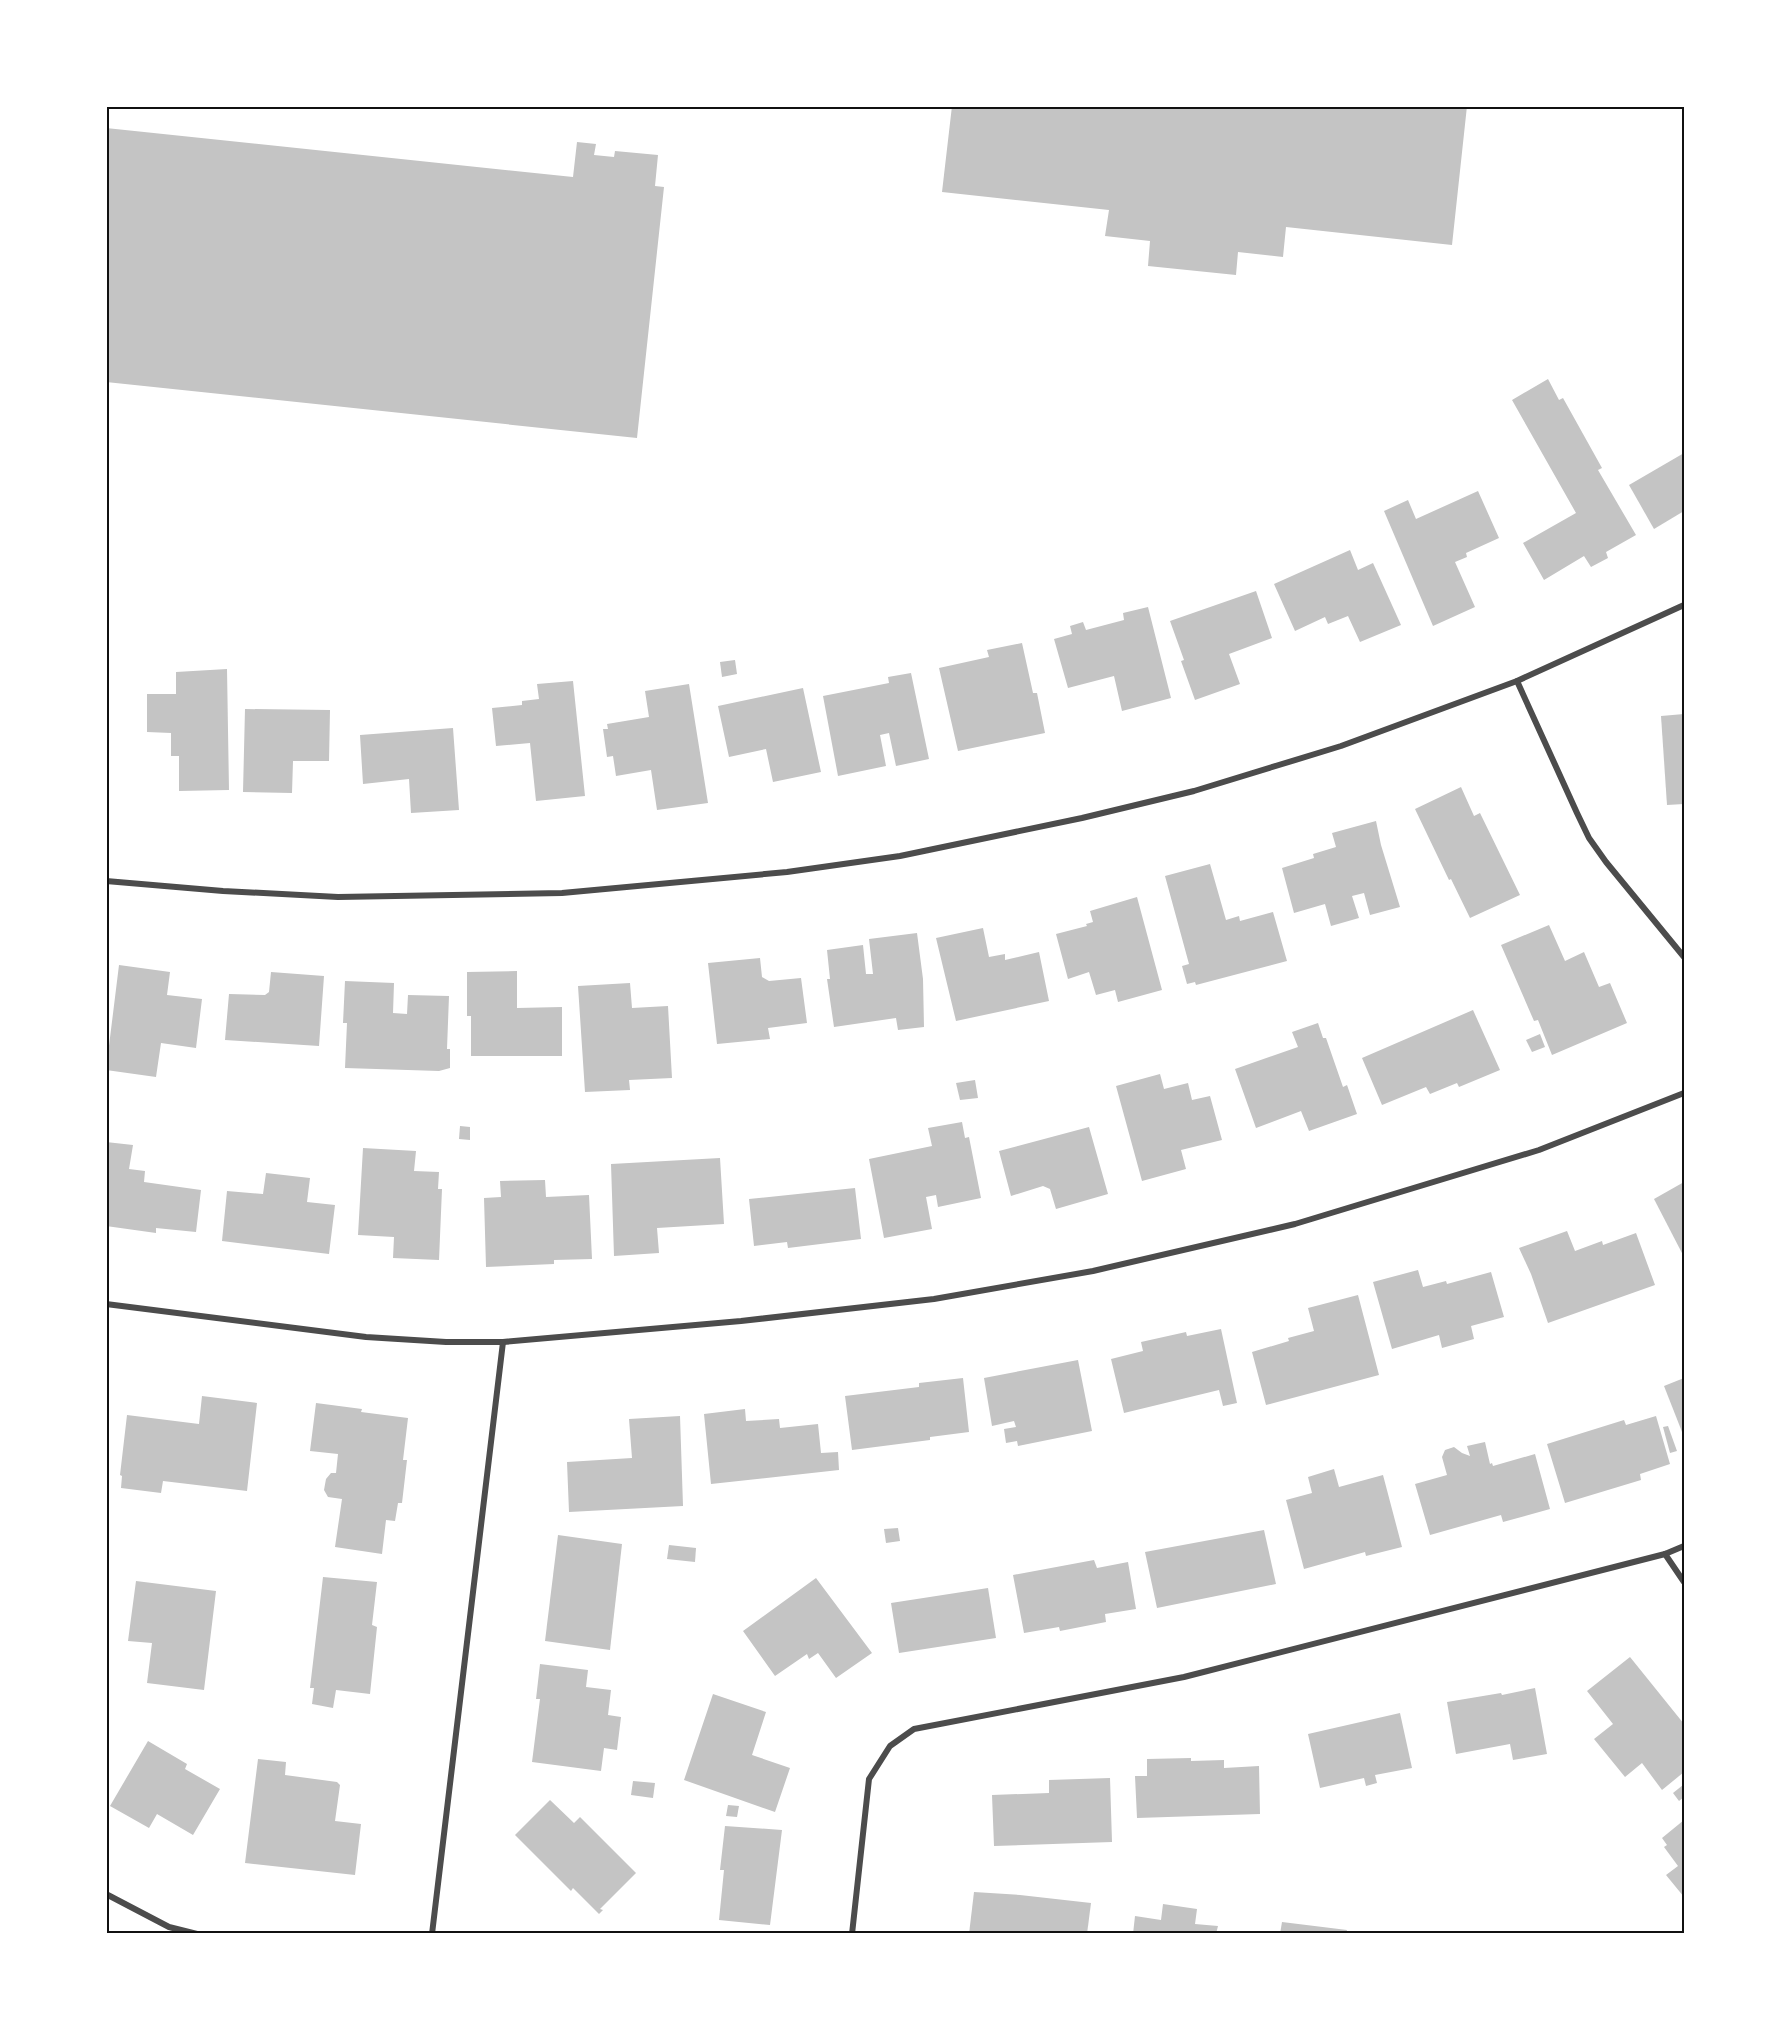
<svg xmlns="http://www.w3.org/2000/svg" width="1791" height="2040" viewBox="0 0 1791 2040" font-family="'Roboto Condensed',sans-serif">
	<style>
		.building { fill: #c4c4c4 }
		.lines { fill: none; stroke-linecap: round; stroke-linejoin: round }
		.minor { stroke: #4c4c4c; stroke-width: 6 }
		.neatline { fill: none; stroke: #111; stroke-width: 2 }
	</style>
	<rect width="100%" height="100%" fill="#fff"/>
	<g class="building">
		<polygon points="952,106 1467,106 1452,245 1286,227 1283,257 1238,252 1236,275 1148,266 1150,241 1105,236 1109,210 942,192"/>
		<polygon points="106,128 573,177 577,142 596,144 594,155 614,157 615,151 658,155 655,186 664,187 637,438 106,382"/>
		<polygon points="1548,379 1559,400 1563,398 1602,468 1598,470 1636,535 1606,552 1608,558 1591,567 1584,556 1544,580 1523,543 1576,513 1512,400"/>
		<polygon points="1684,453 1684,511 1654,529 1629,485"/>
		<polygon points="1478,491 1499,538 1466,553 1467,557 1455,562 1475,607 1433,626 1384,511 1408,500 1416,519"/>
		<polygon points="1350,550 1358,570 1373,563 1401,625 1360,642 1348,616 1328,624 1325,617 1295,631 1274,584"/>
		<polygon points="1256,591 1272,638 1229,654 1240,684 1195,700 1181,661 1184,660 1170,621"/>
		<polygon points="1148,607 1171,698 1122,711 1114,676 1068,688 1054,639 1072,634 1070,626 1083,622 1086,630 1124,620 1123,613"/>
		<polygon points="1022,643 1033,693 1037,693 1045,733 958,751 939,668 989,657 987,650"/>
		<polygon points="735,660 737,674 722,677 720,662"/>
		<polygon points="227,669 229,790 179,791 179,756 171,756 171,733 147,732 147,694 176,694 176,672"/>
		<polygon points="911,673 929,759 896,766 889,733 880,735 886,766 838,776 823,696 889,683 888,677"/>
		<polygon points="573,681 585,796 536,801 530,743 496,746 492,708 522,705 522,701 539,699 537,684"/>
		<polygon points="689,684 708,803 657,810 651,770 616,776 613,756 607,757 603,729 608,729 607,724 649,717 645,691"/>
		<polygon points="803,688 821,772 773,782 766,749 729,757 718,706"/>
		<polygon points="245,709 330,710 329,761 293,761 292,793 243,792"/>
		<polygon points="1684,714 1684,804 1667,805 1661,716"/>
		<polygon points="453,728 459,810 411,813 409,779 363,784 360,735"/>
		<polygon points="1461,787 1474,816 1480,813 1520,895 1470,918 1451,879 1449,880 1415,809"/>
		<polygon points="1376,821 1381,845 1400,907 1370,915 1364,893 1352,896 1359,918 1331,926 1325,904 1294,913 1282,868 1314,858 1313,854 1336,847 1332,833"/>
		<polygon points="1210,864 1226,920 1239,916 1240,921 1273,912 1287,961 1196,985 1195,982 1187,984 1182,966 1189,964 1165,876"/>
		<polygon points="1137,897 1162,990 1118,1002 1115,990 1096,995 1089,972 1068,979 1056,934 1087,926 1086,924 1093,922 1090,911"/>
		<polygon points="1549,925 1565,961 1584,952 1599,987 1610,983 1627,1023 1552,1055 1538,1020 1534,1021 1501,945"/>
		<polygon points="983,928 989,957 1005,954 1005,960 1039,952 1049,1001 956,1021 936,938"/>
		<polygon points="917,933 923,979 924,1027 898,1030 896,1018 834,1027 827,979 830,979 827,950 863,945 866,974 873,974 869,939"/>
		<polygon points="760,958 762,977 769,981 801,978 807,1023 768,1028 770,1039 717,1044 708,963"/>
		<polygon points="119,965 170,972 167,995 202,999 196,1048 161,1043 156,1077 106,1070"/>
		<polygon points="517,971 517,1008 562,1007 562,1056 471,1056 471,1016 467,1016 467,972"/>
		<polygon points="271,972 324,976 319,1046 225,1040 229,994 265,995 269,992"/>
		<polygon points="345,981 394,983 393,1013 407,1014 408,995 449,996 447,1049 450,1049 450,1068 439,1071 345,1068 347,1023 343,1023"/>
		<polygon points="630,983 632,1008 668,1006 672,1078 629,1080 630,1090 585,1092 578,986"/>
		<polygon points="1473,1010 1500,1070 1459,1087 1457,1083 1430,1094 1426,1087 1382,1105 1362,1058"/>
		<polygon points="1318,1023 1323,1038 1326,1038 1343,1087 1347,1085 1357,1114 1309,1131 1301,1111 1256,1128 1235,1069 1298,1047 1292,1032"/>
		<polygon points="1540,1034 1545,1047 1532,1052 1526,1040"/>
		<polygon points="1160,1074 1164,1089 1188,1083 1192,1100 1210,1096 1222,1140 1181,1150 1186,1169 1142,1181 1116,1086"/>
		<polygon points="975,1080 978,1098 960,1100 956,1083"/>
		<polygon points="962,1122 965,1138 969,1137 981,1198 938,1207 936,1195 926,1197 932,1229 884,1238 869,1159 932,1146 928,1128"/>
		<polygon points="460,1126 470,1127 470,1140 459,1139"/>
		<polygon points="1089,1127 1108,1194 1056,1209 1050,1189 1043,1186 1011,1196 999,1151"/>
		<polygon points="106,1142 133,1145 129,1169 145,1171 144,1182 201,1190 196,1232 156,1228 156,1233 106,1226"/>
		<polygon points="363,1148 416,1151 414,1171 439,1172 438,1189 442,1189 439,1260 393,1258 394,1237 358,1235"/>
		<polygon points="720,1158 724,1224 657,1228 659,1253 614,1256 611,1164"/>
		<polygon points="266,1173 310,1178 307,1202 335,1205 329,1254 222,1241 227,1191 263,1194"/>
		<polygon points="545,1180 546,1197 589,1195 592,1259 554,1260 554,1264 486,1267 484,1198 501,1197 500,1181"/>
		<polygon points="1684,1182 1684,1257 1654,1199"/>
		<polygon points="855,1188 861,1239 788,1248 787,1242 754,1246 749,1199"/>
		<polygon points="1567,1231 1575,1251 1602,1241 1603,1245 1636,1233 1655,1285 1548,1323 1531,1274 1519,1248"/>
		<polygon points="1418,1270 1423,1287 1446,1281 1447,1284 1491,1272 1504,1317 1471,1326 1474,1339 1442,1348 1439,1335 1392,1349 1373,1282"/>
		<polygon points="1358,1295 1379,1375 1266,1405 1252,1352 1289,1341 1288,1338 1314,1331 1308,1308"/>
		<polygon points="1221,1329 1237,1403 1223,1406 1219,1390 1124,1413 1111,1359 1143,1351 1141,1342 1186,1332 1187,1336"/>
		<polygon points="1078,1360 1092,1431 1018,1446 1017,1441 1006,1443 1004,1429 1016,1427 1014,1421 992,1426 984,1378"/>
		<polygon points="963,1378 969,1432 930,1437 930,1440 852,1450 845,1396 919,1387 919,1383"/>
		<polygon points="1684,1378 1684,1437 1664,1386"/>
		<polygon points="202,1396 257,1403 247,1491 163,1481 161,1493 121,1488 122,1476 120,1475 127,1415 199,1424"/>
		<polygon points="316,1403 362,1409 361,1412 408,1418 403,1460 407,1460 402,1503 398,1503 395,1521 386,1520 382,1554 335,1547 342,1499 328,1497 324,1490 326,1479 331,1473 336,1473 338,1454 310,1451"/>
		<polygon points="745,1409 746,1421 779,1419 780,1428 818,1424 821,1453 838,1452 839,1470 711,1484 704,1414"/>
		<polygon points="680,1416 683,1506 569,1512 567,1462 632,1458 629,1419"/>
		<polygon points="1656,1416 1670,1464 1640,1474 1641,1480 1565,1503 1547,1444 1624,1420 1626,1425"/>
		<polygon points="1668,1426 1677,1451 1670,1453 1663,1427"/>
		<polygon points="1485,1442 1490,1464 1492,1463 1493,1466 1535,1454 1550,1509 1503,1522 1501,1515 1430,1535 1415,1484 1447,1475 1442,1457 1445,1450 1454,1447 1462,1453 1470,1456 1467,1446"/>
		<polygon points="1334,1469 1339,1487 1383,1475 1402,1547 1366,1556 1365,1552 1304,1569 1286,1500 1312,1493 1308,1477"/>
		<polygon points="898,1528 900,1541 886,1543 884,1529"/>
		<polygon points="1264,1530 1276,1584 1157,1608 1145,1552"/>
		<polygon points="558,1535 622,1544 610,1650 545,1641"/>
		<polygon points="669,1545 696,1548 695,1562 667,1559"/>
		<polygon points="1094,1560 1097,1568 1128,1562 1136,1609 1105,1614 1106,1622 1060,1631 1059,1627 1024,1633 1013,1575"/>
		<polygon points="323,1577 377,1582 372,1625 377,1627 370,1694 336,1690 333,1708 312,1704 314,1688 310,1688"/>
		<polygon points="816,1578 872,1653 836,1678 818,1653 809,1659 807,1654 775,1676 743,1631"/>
		<polygon points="136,1581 216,1591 204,1690 147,1683 152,1643 128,1641"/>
		<polygon points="988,1588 996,1638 899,1653 891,1603"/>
		<polygon points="1630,1657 1684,1724 1684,1772 1662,1790 1642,1763 1625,1777 1594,1739 1613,1724 1587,1691"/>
		<polygon points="540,1664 588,1670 586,1687 611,1690 608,1715 621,1717 617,1750 604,1748 601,1771 532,1762 540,1699 536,1699"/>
		<polygon points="1535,1688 1547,1754 1513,1760 1510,1744 1456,1754 1447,1702 1501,1693 1502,1695"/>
		<polygon points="713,1694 766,1712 752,1755 790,1768 775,1812 684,1780"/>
		<polygon points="1400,1713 1412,1768 1375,1775 1377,1783 1366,1786 1364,1778 1320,1788 1308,1734"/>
		<polygon points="148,1741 187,1764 185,1769 220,1789 193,1835 157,1814 149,1828 110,1806"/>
		<polygon points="1191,1758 1191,1761 1224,1760 1224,1768 1259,1766 1260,1814 1137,1818 1135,1776 1147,1776 1147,1759"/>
		<polygon points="258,1759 286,1762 285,1775 337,1782 340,1785 335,1821 361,1824 355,1875 245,1863"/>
		<polygon points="1110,1778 1112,1842 994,1846 992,1795 1049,1793 1049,1780"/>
		<polygon points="633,1781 655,1783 653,1798 631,1795"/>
		<polygon points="1683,1785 1684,1797 1679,1801 1673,1793"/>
		<polygon points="550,1800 574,1823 580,1817 636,1873 600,1909 603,1910 599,1914 573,1888 571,1891 515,1835"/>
		<polygon points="728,1805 739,1806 737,1817 726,1816"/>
		<polygon points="1684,1820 1684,1897 1666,1875 1678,1866 1664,1847 1667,1845 1662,1838"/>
		<polygon points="725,1826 782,1830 770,1925 719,1920 724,1870 720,1870"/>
		<polygon points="974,1892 1020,1895 1091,1903 1087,1934 969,1934"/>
		<polygon points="1163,1904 1197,1909 1195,1924 1218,1926 1216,1934 1133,1934 1135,1916 1161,1920"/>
		<polygon points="1282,1922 1347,1930 1346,1934 1280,1934"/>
	</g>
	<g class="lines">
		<g class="minor">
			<polyline points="1517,681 1577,813 1589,838 1606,862 1684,957"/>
			<polyline points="106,881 223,891 338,897 562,893 787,872 900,856 1082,818 1194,791 1341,746 1517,681 1684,605"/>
			<polyline points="106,1304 366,1337 446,1342 503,1342 741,1321 934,1299 1093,1271 1295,1224 1539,1150 1684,1093"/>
			<polyline points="1665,1554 1684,1582"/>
			<polyline points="106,1894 169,1927 197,1934"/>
			<polyline points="432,1934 503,1342"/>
			<polyline points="852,1934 869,1779 890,1746 914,1729 1184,1677 1665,1554 1684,1546"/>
		</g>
	</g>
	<rect width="1791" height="2040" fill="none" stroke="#ffffff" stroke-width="216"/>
	<rect x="108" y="108" width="1575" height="1824" class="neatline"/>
</svg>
